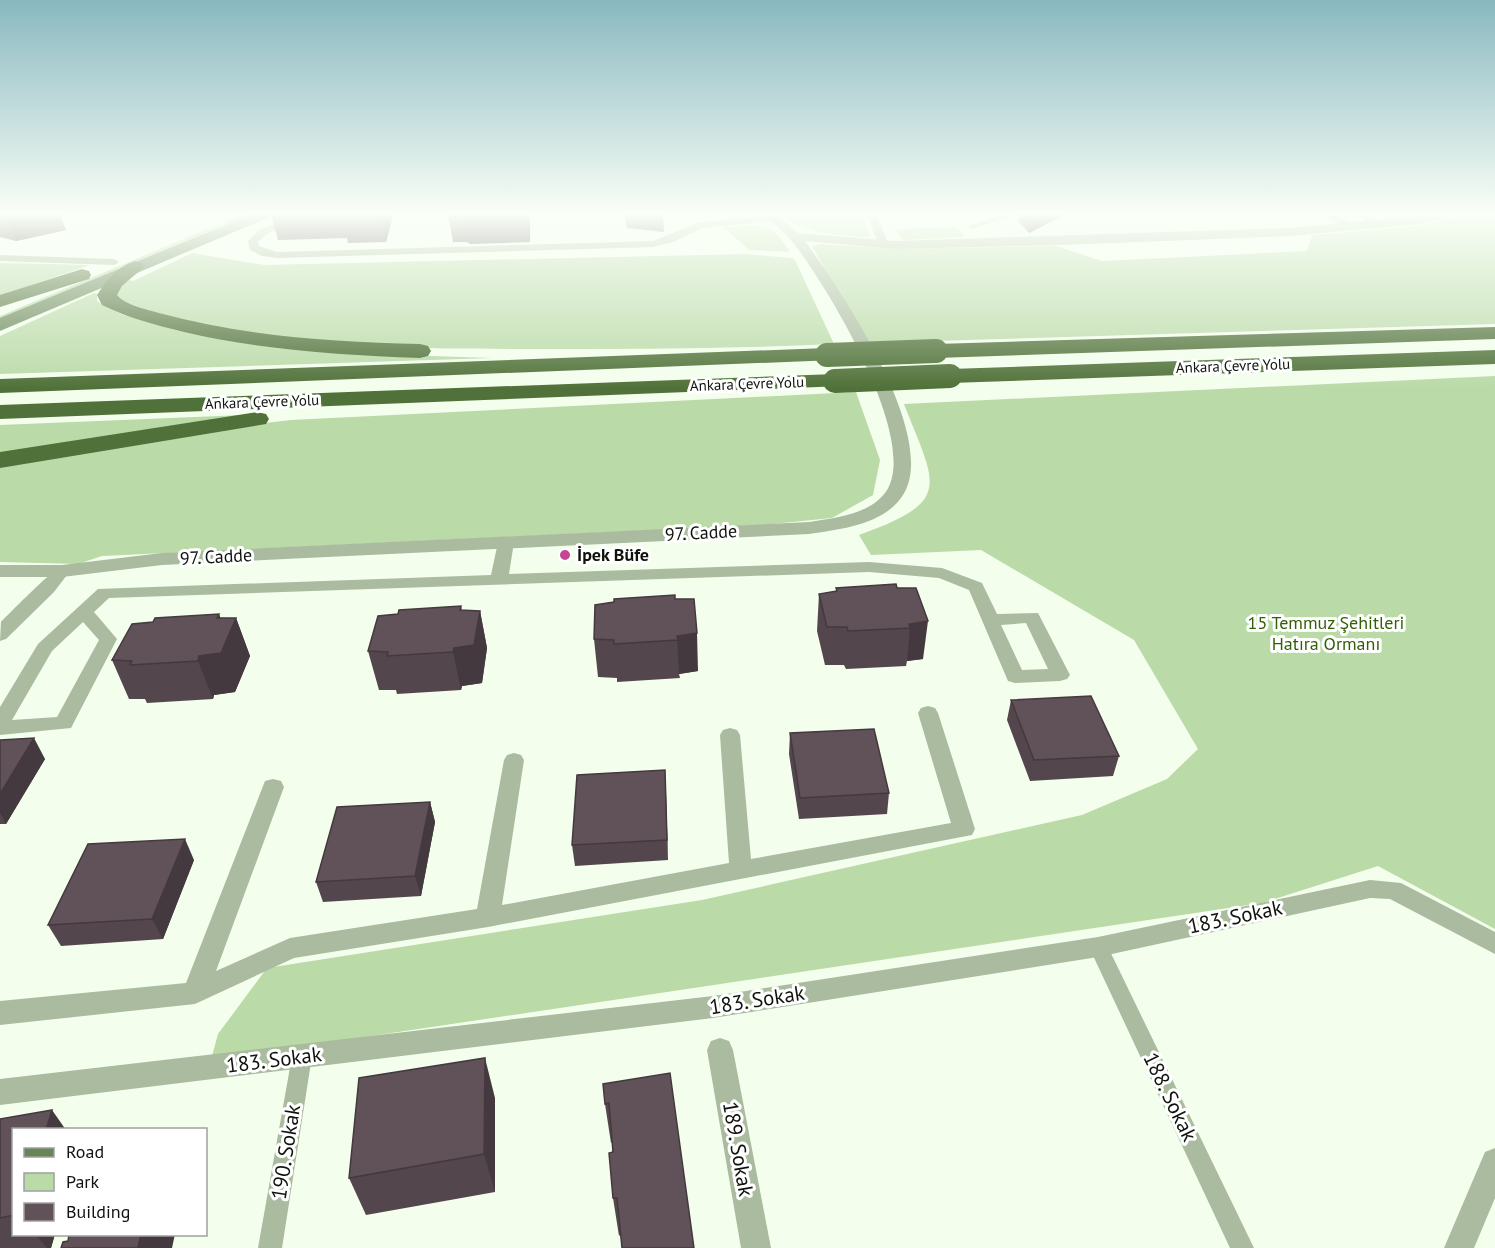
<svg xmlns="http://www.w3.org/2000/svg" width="1495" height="1248" viewBox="0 0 1495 1248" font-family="'PT Sans',sans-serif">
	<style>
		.green { fill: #badaa8 }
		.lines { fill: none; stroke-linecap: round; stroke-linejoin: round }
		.pedestrian { fill: #aabba0; fill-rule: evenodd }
		.minor { fill: #aabba0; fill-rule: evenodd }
		.tertiary { fill: #aabba0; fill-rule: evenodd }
		.primary { fill: #678555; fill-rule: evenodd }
		.motorway { fill: #507139; fill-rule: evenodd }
		.motorway-bridge { stroke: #507139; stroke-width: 24 }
		.wall { fill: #53464d }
		.shaded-wall { fill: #44393e }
		.building { fill: #615159; stroke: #44393e; stroke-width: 1.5 }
		.poi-dot { fill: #c54693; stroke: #fff; stroke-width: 2 }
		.labels { text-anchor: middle; stroke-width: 6; stroke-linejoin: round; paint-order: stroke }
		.far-street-label { font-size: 15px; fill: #0f130d; stroke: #fff }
		.street-label { font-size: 18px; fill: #0f130d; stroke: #fff }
		.poi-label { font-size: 18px; font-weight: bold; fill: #0f130d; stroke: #fff; text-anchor: start }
		.park-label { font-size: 18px; fill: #335f06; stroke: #fff }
		.near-street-label { font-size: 21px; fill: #0f130d; stroke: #fff }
	</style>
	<rect width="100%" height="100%" fill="#f3feed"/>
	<g class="green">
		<polygon points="241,215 250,215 0,319 0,316"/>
		<path d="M 781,215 L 862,215 L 870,236 L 865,237 C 835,235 805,234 781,215 Z"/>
		<polygon points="1479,215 1495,215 1495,324 866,343 812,246 821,244 898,249 1056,246 1102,261 1307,251 1312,235 1409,227"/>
		<path d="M 759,225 C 775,229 781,238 790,252 L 749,250 L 723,227 Z"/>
		<polygon points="957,227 965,237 903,240 896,229"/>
		<path d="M 192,253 L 264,265 L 745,254 L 792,258 L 795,260 L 834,344 C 732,349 632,349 529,349 C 391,349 246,348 116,299 L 116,291 L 129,280 L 133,281 Z"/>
		<polygon points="0,263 90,265 0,296"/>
		<polygon points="94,293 97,294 97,301 121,314 204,335 275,348 341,353 493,358 0,374 0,336"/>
		<path d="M 1495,376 L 1495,929 L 1378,866 L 1262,903 L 211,1060 L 218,1034 L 267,968 L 702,900 L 1082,815 L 1167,779 L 1198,749 L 1134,640 L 981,550 L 871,555 L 859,535 C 954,501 936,486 904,404 Z"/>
		<polygon points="856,392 880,460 873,495 832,518 761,525 102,556 78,564 0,562 0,464 239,426 291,420"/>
		<polygon points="244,415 0,455 0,425"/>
	</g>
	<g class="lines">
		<g class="pedestrian">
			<polygon points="1098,939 1105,941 1254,1248 1230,1248 1089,947 1091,941"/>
			<polygon points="302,1047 309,1049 312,1056 282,1248 258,1248 292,1056 295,1049"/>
		</g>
		<g class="minor">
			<polygon points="296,215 308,215 267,234 258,242 259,246 277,252 653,241 700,222 775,215 780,218 775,221 702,228 673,242 653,247 277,258 262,256 250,250 248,241 259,230"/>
			<polygon points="867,215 877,215 888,244 887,246 878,244"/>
			<polygon points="1000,215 1014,215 973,229 968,226"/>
			<polygon points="1319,215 1332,215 1358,226 1350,228"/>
			<polygon points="1355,215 1367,215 1386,224 1378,226"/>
			<polygon points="0,255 114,259 119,262 114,265 0,261"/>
			<path d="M 506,537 L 514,542 L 509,574 L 869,562 L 942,568 L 982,583 L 997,614 L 1038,613 L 1070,675 L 1067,679 L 1060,681 L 1015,683 L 1008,681 L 969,590 L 939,578 L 869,572 L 109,598 L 94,612 L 117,639 L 71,728 L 0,735 L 0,707 L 38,644 L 98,589 L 491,575 L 498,542 ZM 83,622 L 99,640 L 57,717 L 12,720 L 52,651 ZM 1026,623 L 1048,669 L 1022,670 L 1001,625 Z"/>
			<path d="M 62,566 L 68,567 L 70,571 L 54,592 L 6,639 L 0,641 L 1,622 C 10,613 54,568 62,566 Z"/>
			<polygon points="928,706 935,708 938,713 975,829 972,835 488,927 294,958 195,1004 0,1025 0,1001 186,983 265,781 273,779 281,781 284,787 216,971 290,938 477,909 504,760 507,755 514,753 521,755 524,760 502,905 729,863 720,735 723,730 730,728 737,730 740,735 751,859 951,823 918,713 921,708"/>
			<polygon points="1370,880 1401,883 1495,932 1495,954 1390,899 1370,898 1098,957 713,1018 0,1105 0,1079 713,996 1098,937"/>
			<polygon points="720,1038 729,1041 733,1050 771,1248 741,1248 707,1050 711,1041"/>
			<polygon points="1495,1148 1495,1198 1474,1248 1444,1248 1485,1152"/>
		</g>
		<path class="tertiary" d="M 764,215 L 777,215 L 798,233 L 895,241 L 1289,228 L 1427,215 L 1452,215 L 1446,219 L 1411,225 L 1289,236 L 1061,245 L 895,249 L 805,241 C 840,289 940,437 903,495 C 884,525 841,529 809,534 L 162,565 L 62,577 L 0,577 L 0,565 L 62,565 L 162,553 L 809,522 C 834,518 868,515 885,493 C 923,443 825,282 791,240 C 783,230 772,224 764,215 Z"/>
		<polygon class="primary" points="250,215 270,215 267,218 0,331 0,318"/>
		<g class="motorway">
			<path d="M 135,261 L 142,263 L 144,267 L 122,286 L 117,295 C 125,305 146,309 159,313 C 244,336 332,342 420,344 L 428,346 L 431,351 L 428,356 L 420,358 C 341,355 262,350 184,332 C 156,325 128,318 102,305 L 97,295 C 106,281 118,266 135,261 Z"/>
			<polygon points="82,269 89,271 91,275 89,279 0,307 0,295"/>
			<polygon points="1495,327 1495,339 936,358 928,356 925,351 928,346 936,344"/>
			<polygon points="827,348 835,350 838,355 835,360 0,393 0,379"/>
			<polygon points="1495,350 1495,364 950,383 942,381 939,376 942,371 950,369"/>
			<polygon points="835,374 843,376 846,381 843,386 0,419 0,405"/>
			<polygon points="257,412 266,414 269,419 266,424 0,468 0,452"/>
		</g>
		<g class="motorway-bridge">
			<polyline points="827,355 936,351"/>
			<polyline points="835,381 950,376"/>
		</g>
	</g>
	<g class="wall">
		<polygon points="0,215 60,215 66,230 16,241 0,237"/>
		<polygon points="271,215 392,215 392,219 386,242 348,243 347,238 278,240"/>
		<polygon points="450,215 530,215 530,242 470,244 467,242 453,242 449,220"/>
		<polygon points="624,215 663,215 664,232 627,228"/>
		<polygon points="1019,215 1064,215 1029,233 1018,221"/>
		<polygon points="896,584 923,659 907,661 906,666 846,669 844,665 825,665 817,631 819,594 836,591 836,588"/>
		<polygon points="675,599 698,671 679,674 680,678 617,682 617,678 598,677 594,639"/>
		<polygon points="462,610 480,611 487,648 482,683 462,686 461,690 397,694 396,690 379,690 368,651"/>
		<polygon points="219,614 220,618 236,618 250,656 235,692 214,695 213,699 147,703 145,699 129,699 112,660"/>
		<polygon points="1011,700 1119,756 1113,776 1030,781 1007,720"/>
		<polygon points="790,733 889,793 887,814 799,819 789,754"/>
		<polygon points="0,740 45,759 6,824 0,824"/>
		<polygon points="665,770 668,860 575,866 572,845"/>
		<polygon points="430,802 435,822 421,896 323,902 316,882"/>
		<polygon points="194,860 163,939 61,946 48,925"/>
		<polygon points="670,1073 620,1235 619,1236 613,1198 612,1142 611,1143 605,1104"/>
		<polygon points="495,1098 495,1192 366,1215 349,1178"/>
		<polygon points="0,1119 14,1130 14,1234 55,1234 51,1248 0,1248"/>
	</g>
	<g class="shaded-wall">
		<polygon points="5,215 60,215 66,230 16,241"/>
		<polygon points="381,215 392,215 392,219 386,242"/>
		<polygon points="528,215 530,215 530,242 528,219"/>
		<polygon points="1032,215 1064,215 1029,233"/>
		<polygon points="461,606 469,644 480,611 487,648 482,683 462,686 461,690 453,652"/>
		<polygon points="219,614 228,638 236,618 250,656 235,692 214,695 213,699 198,661"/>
		<polygon points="928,621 923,659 907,661 910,628 909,624"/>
		<polygon points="697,633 698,671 679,674 677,636"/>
		<polygon points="34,738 45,759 6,824 0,813 0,794"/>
		<polygon points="665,770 666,791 668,860 667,840"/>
		<polygon points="430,802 435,822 421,896 415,876"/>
		<polygon points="185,839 194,860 163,939 152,919"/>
		<polygon points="485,1058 495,1098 495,1192 484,1154"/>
		<polygon points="52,1110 66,1130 46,1130"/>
		<polygon points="35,1234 55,1234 51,1248 47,1248"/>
		<polygon points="141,1234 175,1234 172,1248 138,1248"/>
	</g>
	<g class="building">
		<rect x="342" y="215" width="39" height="1"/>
		<polygon points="450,215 528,215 528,219 466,222 464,219 449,220"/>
		<polygon points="896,584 897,588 916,588 928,621 909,624 910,628 848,631 847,627 827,627 819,594 837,591 836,588"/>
		<polygon points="675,595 675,599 694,599 697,633 677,636 678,640 614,644 614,640 594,639 595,605 614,602 614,599"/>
		<polygon points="461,606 460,610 480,611 474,645 454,648 453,652 387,656 388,652 368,651 378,616 398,614 399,610"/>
		<polygon points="219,614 217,618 236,618 221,653 199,656 198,661 130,665 132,661 112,660 132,624 153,622 155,618"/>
		<polygon points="1091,696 1119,756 1034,760 1011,700"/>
		<polygon points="874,729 889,793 800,798 790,733"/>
		<polygon points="34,738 0,794 0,740"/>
		<polygon points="665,770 667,840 572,845 577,775"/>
		<polygon points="430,802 415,876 316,882 337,807"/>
		<polygon points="185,839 152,919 48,925 88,844"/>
		<polygon points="485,1058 484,1154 349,1178 359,1078"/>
		<polygon points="670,1073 694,1248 622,1248 617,1198 613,1198 609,1153 613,1152 609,1103 605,1104 603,1084"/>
		<polygon points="52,1110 46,1130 14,1130 14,1215 0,1218 0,1119"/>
		<polygon points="69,1234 141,1234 138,1248 61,1248 63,1242 68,1241"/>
	</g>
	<linearGradient id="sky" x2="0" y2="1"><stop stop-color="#89b8c0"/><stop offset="0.55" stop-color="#fafff7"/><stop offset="1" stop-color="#fafff7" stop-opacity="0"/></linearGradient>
	<rect width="1495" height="389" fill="url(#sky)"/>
	<circle class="poi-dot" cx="565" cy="555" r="6"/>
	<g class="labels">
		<g class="far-street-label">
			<text transform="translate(1233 366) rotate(-2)" y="5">Ankara Çevre Yolu</text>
			<text transform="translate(747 384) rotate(-2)" y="5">Ankara Çevre Yolu</text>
			<text transform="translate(262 402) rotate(-2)" y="5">Ankara Çevre Yolu</text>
		</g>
		<g class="street-label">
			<text transform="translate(701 533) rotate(-3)" y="6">97. Cadde</text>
			<text transform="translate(216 557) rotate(-3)" y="6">97. Cadde</text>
		</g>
		<g class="poi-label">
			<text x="577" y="561">İpek Büfe</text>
		</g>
		<g class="park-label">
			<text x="1326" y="629">15 Temmuz Şehitleri<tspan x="1326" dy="21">Hatıra Ormanı</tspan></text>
		</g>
		<g class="near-street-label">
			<text transform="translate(1235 917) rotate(-12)" y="7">183. Sokak</text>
			<text transform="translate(757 1000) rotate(-9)" y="7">183. Sokak</text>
			<text transform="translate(274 1060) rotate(-7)" y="7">183. Sokak</text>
			<text transform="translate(1170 1097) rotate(64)" y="7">188. Sokak</text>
			<text transform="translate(738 1149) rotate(80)" y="7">189. Sokak</text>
			<text transform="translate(286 1152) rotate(-81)" y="7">190. Sokak</text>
		</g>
	</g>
	<rect x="12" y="1128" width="195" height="108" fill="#ffffff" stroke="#9fa19e" stroke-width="1.5"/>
	<rect x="24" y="1148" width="30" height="9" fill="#678555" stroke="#9fa19e" stroke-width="1.5"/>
	<text x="66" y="1158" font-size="18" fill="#0f130d">Road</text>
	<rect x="24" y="1173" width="30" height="18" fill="#badaa8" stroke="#9fa19e" stroke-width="1.5"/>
	<text x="66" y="1188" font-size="18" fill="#0f130d">Park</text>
	<rect x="24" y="1203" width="30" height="18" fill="#615159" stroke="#9fa19e" stroke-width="1.5"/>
	<text x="66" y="1218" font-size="18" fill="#0f130d">Building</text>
</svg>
